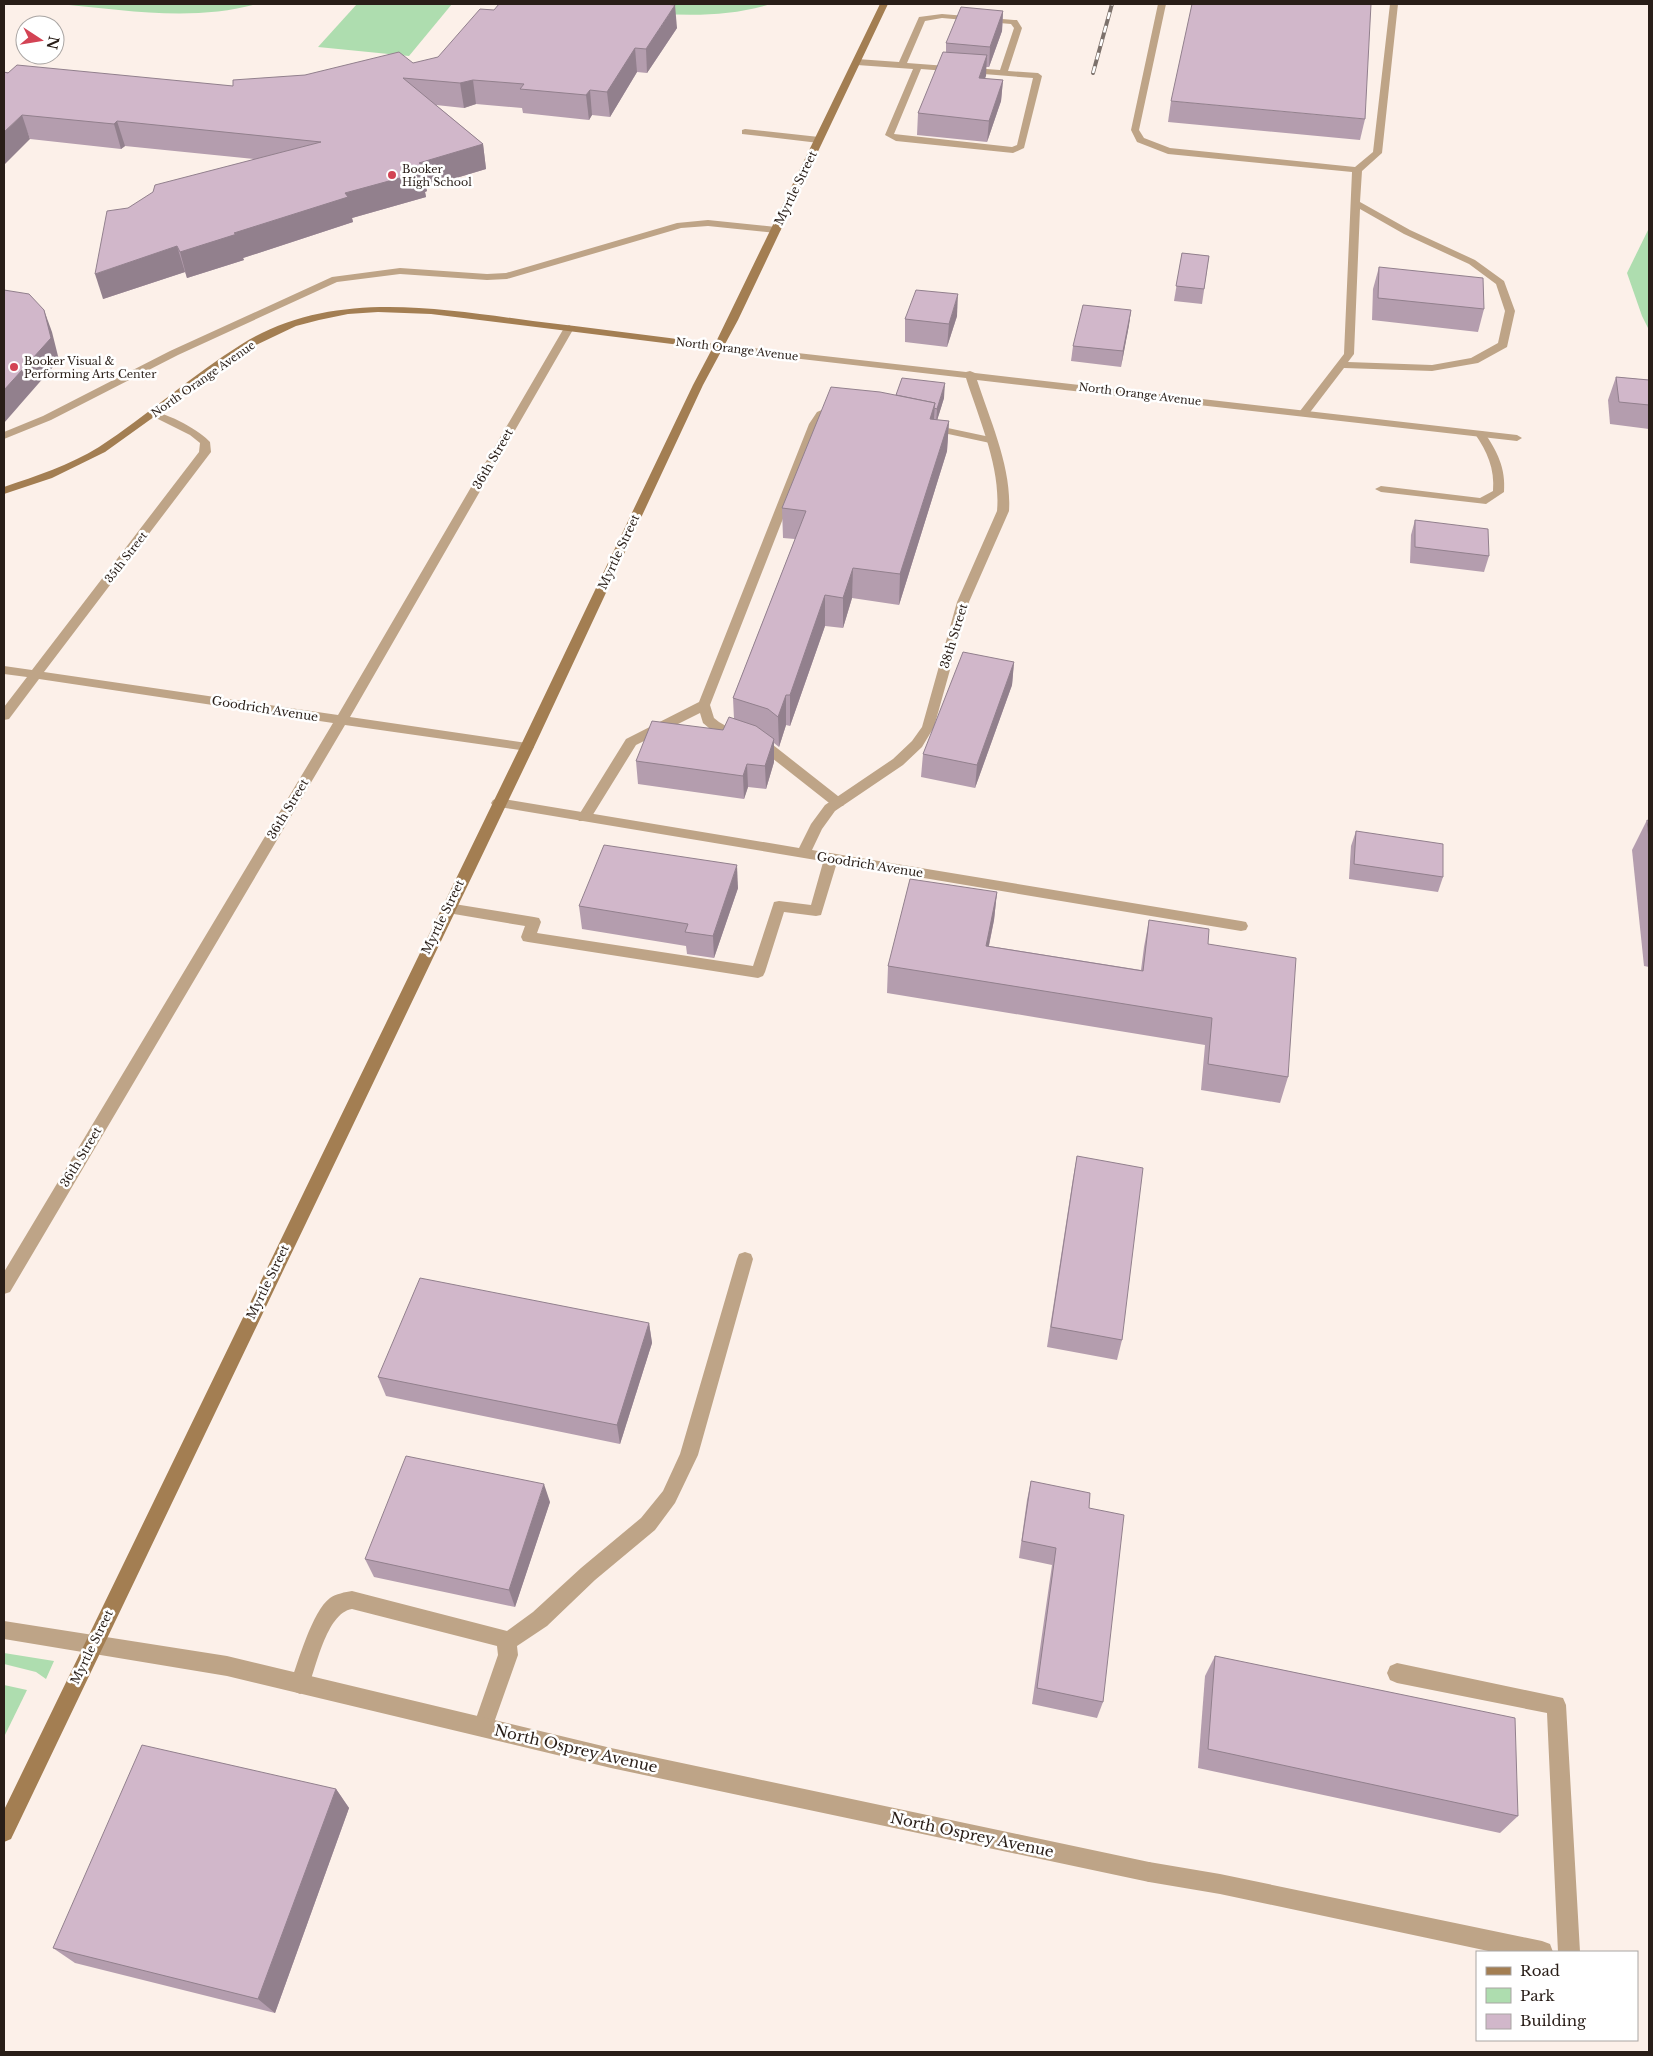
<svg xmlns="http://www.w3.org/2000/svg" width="1653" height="2056" viewBox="0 0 1653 2056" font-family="'Libre Baskerville',serif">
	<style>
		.green { fill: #aeddaf }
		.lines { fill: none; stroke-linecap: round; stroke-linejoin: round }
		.lane { fill: #bea487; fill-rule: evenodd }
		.street { fill: #bea487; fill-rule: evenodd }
		.secondary { fill: #a37e52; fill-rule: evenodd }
		.rail-casing { stroke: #7c716b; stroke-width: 4 }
		.rail { stroke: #fff; stroke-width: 2.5; stroke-dasharray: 7; stroke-linecap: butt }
		.wall { fill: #b49dae }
		.shaded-wall { fill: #92808d }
		.building { fill: #d1b7ca; stroke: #92808d }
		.poi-dot { fill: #d34354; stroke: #fff; stroke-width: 2 }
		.labels { text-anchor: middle; stroke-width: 5; stroke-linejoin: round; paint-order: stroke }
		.far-poi-label { font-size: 11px; fill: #291e18; stroke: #fff; text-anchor: start }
		.far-street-label { font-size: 11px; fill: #291e18; stroke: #fff }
		.street-label { font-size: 12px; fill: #291e18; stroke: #fff }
		.near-street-label { font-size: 15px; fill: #291e18; stroke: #fff }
	</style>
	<rect width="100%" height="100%" fill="#fcf0e9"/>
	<g class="green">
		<path d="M 59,4 L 257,4 C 192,22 124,10 59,4 Z"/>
		<polygon points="357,4 452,4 409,56 318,47"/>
		<path d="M 560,4 L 771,4 C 703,25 630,10 560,4 Z"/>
		<polygon points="1649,228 1649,330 1642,316 1627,273"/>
		<polygon points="4,1653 54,1661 46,1679 36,1672 4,1664"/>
		<polygon points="4,1685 27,1690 4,1737"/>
	</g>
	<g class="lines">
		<g class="lane">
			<path d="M 1158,4 L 1166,4 L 1139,130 L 1144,138 L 1170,148 L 1355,167 L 1373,152 L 1390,4 L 1398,4 L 1382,153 L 1362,171 L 1360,202 L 1410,230 L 1475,260 L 1504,281 L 1515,311 L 1507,347 L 1478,363 L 1432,371 L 1344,368 L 1308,415 L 1300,415 L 1299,413 L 1300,411 L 1344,354 L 1352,172 L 1168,154 L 1137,142 L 1131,130 ZM 1360,209 L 1404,234 L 1469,264 L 1496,284 L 1505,311 L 1498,343 L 1471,358 L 1432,365 L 1348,362 L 1354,354 Z"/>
			<path d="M 942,14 L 1014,20 L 1017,20 L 1022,28 L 1008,71 L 1038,73 L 1042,76 L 1024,148 L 1013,153 L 896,141 L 885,135 L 913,69 L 857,65 L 853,62 L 857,59 L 899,62 L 919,17 ZM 942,18 L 1011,24 L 1014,28 L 1000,70 L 907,63 L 925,21 ZM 921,69 L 1033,78 L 1017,145 L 1012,147 L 894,134 Z"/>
			<polygon points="745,129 819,137 823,140 819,143 742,134 742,130"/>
			<polygon points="708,220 776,227 781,230 776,233 708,226 681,228 507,279 487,280 400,274 337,282 178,355 51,420 4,439 4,432 43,416 170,351 332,277 400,268 487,274 506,273 677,223"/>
			<polygon points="831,406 838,406 843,409 842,411 829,414 820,424 710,705 714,718 719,722 733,730 768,741 843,800 845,803 843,806 833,806 758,747 723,736 709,728 703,723 700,713 636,745 589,821 579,821 577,818 626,739 699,702 809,424 817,412"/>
			<polygon points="929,424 990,437 995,440 990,443 925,429 924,427 925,425"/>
			<path d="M 1480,431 L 1484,432 C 1497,451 1506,468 1504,492 L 1486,504 L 1381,492 L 1375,489 L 1381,486 L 1480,498 L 1493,491 C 1495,469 1487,451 1475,434 Z"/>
			<polygon points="831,854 836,855 838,859 821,915 816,916 784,912 765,972 763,976 758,978 528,942 523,941 521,937 525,926 448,913 443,912 441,908 443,904 448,903 534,917 539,918 541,922 537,933 753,966 774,902 779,901 811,905 824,859 826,855"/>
			<path d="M 745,1252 L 751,1254 L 753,1259 L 698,1455 L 675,1503 L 655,1530 L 595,1580 L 547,1626 L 517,1646 L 518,1655 L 490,1734 L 483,1737 L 476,1734 L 473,1727 L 498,1655 L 497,1646 L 352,1609 C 326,1613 316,1669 307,1691 L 300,1694 L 293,1691 L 290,1684 C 298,1663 312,1611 330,1598 C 336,1594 345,1592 352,1591 L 507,1631 L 533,1612 L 581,1568 L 641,1518 L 663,1491 L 680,1454 L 737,1259 L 739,1254 Z"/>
			<polygon points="1397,1663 1563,1698 1566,1705 1580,1952 1558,1952 1547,1713 1397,1683 1390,1680 1387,1673 1390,1666"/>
			<polygon points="1149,1862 1220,1874 1542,1941 1550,1944 1553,1952 1493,1952 1220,1894 1149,1882 1142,1879 1139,1872 1142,1865"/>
		</g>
		<g class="street">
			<path d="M 569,325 L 574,328 L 350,717 L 527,743 L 532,744 L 534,747 L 532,750 L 527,751 L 345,725 L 10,1292 L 4,1294 L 4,1272 L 333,723 L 39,679 L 9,719 L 4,720 L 4,707 L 27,677 L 4,674 L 4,666 L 32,670 L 199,452 L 200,443 L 190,435 L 148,414 L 149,412 C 162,409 202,432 210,442 L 211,452 L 44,672 L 338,715 L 564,328 Z"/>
			<path d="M 718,344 L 966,372 L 970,371 L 975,373 L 1517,435 L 1522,438 L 1517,441 L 977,380 C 990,420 1012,468 1009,511 L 969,602 L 934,727 L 922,747 L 903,765 L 835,811 L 822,829 L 812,850 L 1241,921 L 1246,922 L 1248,926 L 1246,930 L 1241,931 L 493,806 L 491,803 L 493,800 L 498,798 L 799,848 L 811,824 L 825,805 L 893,759 L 912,741 L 922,727 L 957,602 L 997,511 C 1001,468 979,419 966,378 L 714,349 L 713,347 L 714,345 Z"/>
			<polygon points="4,1621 227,1656 611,1748 1149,1862 1156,1865 1159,1872 1156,1879 1149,1882 611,1768 227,1676 4,1639"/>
		</g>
		<path class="secondary" d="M 880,4 L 888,4 L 738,320 L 703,385 L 534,747 L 11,1839 L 4,1842 L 4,1810 L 520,747 L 693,385 L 712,349 L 431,314 L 378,312 L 348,314 L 319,320 L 296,326 L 250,348 L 105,452 L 52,478 L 4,494 L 4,487 C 36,476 70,465 99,447 C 148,415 192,375 242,344 C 331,289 435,308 533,321 C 594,328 654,336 715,344 Z"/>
		<defs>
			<polyline id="rail" points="1093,73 1112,4"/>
		</defs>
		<use href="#rail" class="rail-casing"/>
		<use href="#rail" class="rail"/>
	</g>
	<g class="wall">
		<polygon points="1003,11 1002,31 989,67 986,67 985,79 1003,80 1001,101 987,142 917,135 918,113 946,52 946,43"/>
		<polygon points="677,28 647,73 637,72 610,117 592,115 589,120 523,113 522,108 476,104 464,108 436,105 483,144 486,169 426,187 427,191 425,192 426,197 352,218 353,222 243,258 244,260 187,278 185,272 103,299 128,208 254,159 125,146 121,149 30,139 4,72 233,86 305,75 413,63"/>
		<polygon points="1171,101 1365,119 1360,140 1168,122"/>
		<polygon points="1182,253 1209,256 1202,304 1174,301"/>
		<polygon points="1379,267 1484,309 1478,332 1372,320 1373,289"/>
		<polygon points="1131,310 1129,325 1121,367 1071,361 1073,346"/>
		<polygon points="957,316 947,347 905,342 905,319"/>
		<polygon points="1616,377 1649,380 1649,429 1610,424 1608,400"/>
		<polygon points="896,395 944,398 937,420 949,421 947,451 899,605 852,598 843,628 825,626 790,726 786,725 779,747 774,743 774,762 766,789 748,787 744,799 638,784 636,761 723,730 734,719 733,698 795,539 783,538 782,508"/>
		<polygon points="1415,520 1489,556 1484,572 1410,563 1411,535"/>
		<polygon points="1014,662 1012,685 975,788 921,777 923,754"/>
		<polygon points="1647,820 1649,839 1649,967 1644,966 1632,850"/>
		<polygon points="1356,831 1443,877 1438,892 1349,879 1351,846"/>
		<polygon points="738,888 714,958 687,954 686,946 582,929 579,906"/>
		<polygon points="997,892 994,920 989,946 1141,970 1144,947 1149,920 1208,944 1288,1077 1280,1103 1201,1090 1205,1045 887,993 888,966"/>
		<polygon points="1077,1156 1122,1340 1117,1360 1047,1347 1073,1178"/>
		<polygon points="649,1323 652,1343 620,1444 386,1396 378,1377"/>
		<polygon points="1031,1481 1089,1508 1103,1702 1097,1718 1032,1704 1052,1565 1019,1558 1027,1500"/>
		<polygon points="550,1502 515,1607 374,1577 365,1559"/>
		<polygon points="1215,1656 1518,1816 1500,1833 1198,1768 1205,1676"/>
		<polygon points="336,1789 349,1808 275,2013 75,1963 53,1948"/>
	</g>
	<g class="shaded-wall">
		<polygon points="675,5 677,28 647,73 646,49"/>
		<polygon points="1003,11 1002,31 989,67 990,47"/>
		<polygon points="635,48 637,72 610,117 607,92"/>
		<polygon points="987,55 986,76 977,99 979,78"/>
		<polygon points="473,80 476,104 464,108 460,83"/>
		<polygon points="1003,80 1001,101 987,142 989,121"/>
		<polygon points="590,90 592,115 589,120 586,95"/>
		<polygon points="22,115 30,139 4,165 4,132"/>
		<polygon points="117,121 125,146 121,149 114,124"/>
		<polygon points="483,144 486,169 426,187 427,191 425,192 426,197 352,218 353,222 243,258 244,260 187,278 180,252 417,168 419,163"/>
		<polygon points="177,246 185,272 103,299 95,274"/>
		<polygon points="958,294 957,316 947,347 949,324"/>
		<polygon points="44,310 52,332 59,360 4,423 4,390"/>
		<polygon points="1131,310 1129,325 1121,367 1123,351"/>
		<polygon points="945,383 944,398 936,424 937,409"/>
		<polygon points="935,403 933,433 930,419"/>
		<polygon points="949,421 947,451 899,605 900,574"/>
		<polygon points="853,568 852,598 843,628 843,598"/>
		<polygon points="825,595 825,626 790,726 790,695"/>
		<polygon points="1014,662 1012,685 975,788 977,765"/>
		<polygon points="786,695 786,725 779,747 778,717"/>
		<polygon points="774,739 774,762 766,789 765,766"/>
		<polygon points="747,764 748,787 744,799 743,776"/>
		<polygon points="737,865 738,888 714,958 713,936"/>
		<polygon points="997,892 994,920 983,973 986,946"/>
		<polygon points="649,1323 652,1343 620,1444 617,1425"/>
		<polygon points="544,1484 550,1502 515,1607 509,1590"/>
		<polygon points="336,1789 349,1808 275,2013 258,1999"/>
	</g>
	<g class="building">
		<polygon points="499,4 664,4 675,5 646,49 635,48 607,92 590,90 586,95 520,89 524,84 473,80 460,83 403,78 483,144 419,163 423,166 417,168 422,172 345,193 348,197 234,233 237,234 180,252 177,246 95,274 107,211 128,208 153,192 155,185 321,142 117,121 114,124 22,115 4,132 4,72 8,73 17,65 233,86 233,80 305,75 399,52 413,63 438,57 480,9 494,10"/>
		<polygon points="1192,4 1371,4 1365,119 1171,101"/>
		<polygon points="961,7 1003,11 990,47 946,43"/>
		<polygon points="943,52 987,55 979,78 1003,80 989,121 918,113"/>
		<polygon points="1182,253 1209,256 1204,289 1176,286"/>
		<polygon points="1379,267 1483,278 1484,309 1378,298"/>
		<polygon points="4,290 29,294 44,310 51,338 4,390"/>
		<polygon points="916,290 958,294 949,324 905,319"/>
		<polygon points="1083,305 1131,310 1123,351 1073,346"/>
		<polygon points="1616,377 1649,380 1649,405 1619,402"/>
		<polygon points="902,378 945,383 937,409 934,408 935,403 896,395"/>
		<polygon points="831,387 880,392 935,403 930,419 949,421 900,574 853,568 843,598 825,595 790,695 786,695 778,717 768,709 733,698 806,511 782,508"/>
		<polygon points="1415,520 1488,529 1489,556 1415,547"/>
		<polygon points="963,652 1014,662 977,765 923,754"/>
		<polygon points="729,717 756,726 774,739 765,766 747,764 743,776 636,761 652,721 723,730"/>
		<polygon points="1647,820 1649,821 1649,839"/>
		<polygon points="1356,831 1443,844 1443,877 1354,864"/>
		<polygon points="604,845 737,865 713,936 685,932 688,924 579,906"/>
		<polygon points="910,879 997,892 986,946 1143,971 1149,920 1209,929 1208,944 1296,958 1288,1077 1208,1064 1212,1018 888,966"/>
		<polygon points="1077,1156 1143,1168 1122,1340 1051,1327"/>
		<polygon points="420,1278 649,1323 617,1425 378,1377"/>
		<polygon points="406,1456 544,1484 509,1590 365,1559"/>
		<polygon points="1031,1481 1090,1493 1089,1508 1124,1515 1103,1702 1037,1688 1056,1548 1022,1541"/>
		<polygon points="1215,1656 1515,1718 1518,1816 1208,1749"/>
		<polygon points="142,1745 336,1789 258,1999 53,1948"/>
	</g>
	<g class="poi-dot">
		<circle cx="392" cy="175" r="5"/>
		<circle cx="14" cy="367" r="5"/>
	</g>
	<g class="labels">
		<g class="far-poi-label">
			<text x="402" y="173">Booker<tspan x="402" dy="13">High School</tspan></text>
			<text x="24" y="365">Booker Visual &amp;<tspan x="24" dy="13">Performing Arts Center</tspan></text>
		</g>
		<g class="far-street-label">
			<text transform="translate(737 349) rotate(7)" y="4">North Orange Avenue</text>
			<text transform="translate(203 379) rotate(-35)" y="4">North Orange Avenue</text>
			<text transform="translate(1140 394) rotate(7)" y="4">North Orange Avenue</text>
			<text transform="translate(126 557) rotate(-52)" y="4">35th Street</text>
		</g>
		<g class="street-label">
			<text transform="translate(796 188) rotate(-64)" y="4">Myrtle Street</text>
			<text transform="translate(493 459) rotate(-60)" y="4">36th Street</text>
			<text transform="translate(619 552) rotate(-65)" y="4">Myrtle Street</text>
			<text transform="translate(954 636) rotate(-73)" y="4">38th Street</text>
			<text transform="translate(265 709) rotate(9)" y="4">Goodrich Avenue</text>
			<text transform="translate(288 809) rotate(-59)" y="4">36th Street</text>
			<text transform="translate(870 865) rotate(9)" y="4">Goodrich Avenue</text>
			<text transform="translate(443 917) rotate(-64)" y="4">Myrtle Street</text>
			<text transform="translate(81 1157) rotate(-59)" y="4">36th Street</text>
			<text transform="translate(268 1282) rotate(-64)" y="4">Myrtle Street</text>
			<text transform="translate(92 1647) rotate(-64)" y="4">Myrtle Street</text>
		</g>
		<g class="near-street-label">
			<text transform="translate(576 1749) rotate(13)" y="5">North Osprey Avenue</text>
			<text transform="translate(972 1835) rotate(12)" y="5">North Osprey Avenue</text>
		</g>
	</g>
	<rect width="1653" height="2056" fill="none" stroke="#291e18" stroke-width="10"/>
	<rect x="1476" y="1951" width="162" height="90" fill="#ffffff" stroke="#a9a5a3"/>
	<rect x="1486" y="1967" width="25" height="8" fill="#a37e52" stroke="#a9a5a3"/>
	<text x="1520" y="1976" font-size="15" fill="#291e18">Road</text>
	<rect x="1486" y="1988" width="25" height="15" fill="#aeddaf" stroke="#a9a5a3"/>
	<text x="1520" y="2001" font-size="15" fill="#291e18">Park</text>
	<rect x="1486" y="2014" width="25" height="15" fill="#d1b7ca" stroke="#a9a5a3"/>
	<text x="1520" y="2026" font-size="15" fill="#291e18">Building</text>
	<g transform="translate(40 40) rotate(102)"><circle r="24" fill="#ffffff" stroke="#a9a5a3"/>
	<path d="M0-4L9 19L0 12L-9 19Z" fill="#d34354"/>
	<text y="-8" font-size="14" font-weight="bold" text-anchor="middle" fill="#291e18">N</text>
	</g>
</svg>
